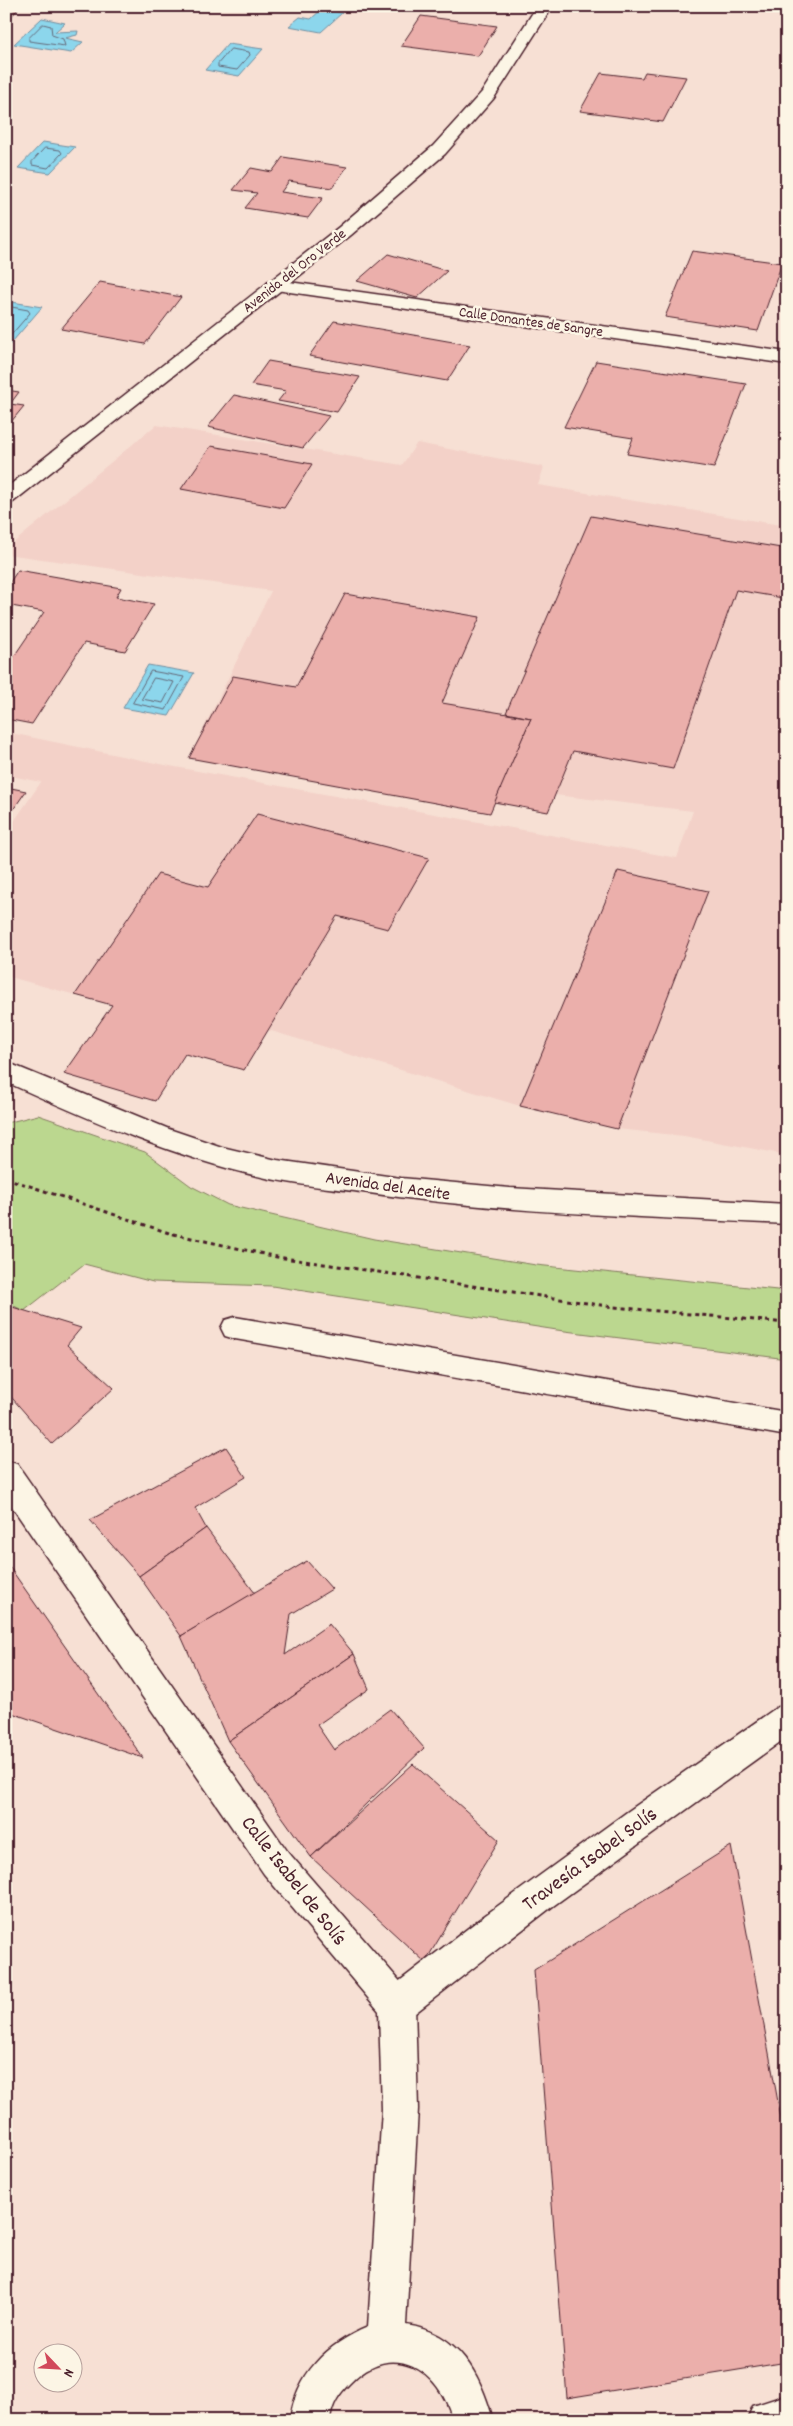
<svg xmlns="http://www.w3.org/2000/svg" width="793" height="2426" viewBox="0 0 793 2426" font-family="Dekko,sans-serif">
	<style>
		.built { fill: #f3d1c8 }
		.green { fill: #bbd78f; stroke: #827b5d }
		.water { fill: #8cd6ec; stroke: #728d9f }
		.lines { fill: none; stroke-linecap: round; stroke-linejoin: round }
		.shore { stroke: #646878; stroke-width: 1 }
		.building { fill: #ebafab; stroke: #4a1f2b }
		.lane-casing { stroke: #4a1f2b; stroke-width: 3 }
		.street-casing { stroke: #4a1f2b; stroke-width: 3 }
		.secondary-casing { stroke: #4a1f2b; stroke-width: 3 }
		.path { stroke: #4a1f2b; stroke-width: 3; stroke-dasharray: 4 4; stroke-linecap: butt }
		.lane { fill: #fcf5e5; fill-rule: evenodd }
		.street { fill: #fcf5e5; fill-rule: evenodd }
		.secondary { fill: #fcf5e5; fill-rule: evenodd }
		.labels { text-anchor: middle; stroke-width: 5; stroke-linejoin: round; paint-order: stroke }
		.far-street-label { font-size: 15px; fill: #4a1f2b; stroke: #fcf5e5 }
		.street-label { font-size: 18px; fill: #4a1f2b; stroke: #fcf5e5 }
		.near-street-label { font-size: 21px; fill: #4a1f2b; stroke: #fcf5e5 }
	</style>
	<rect width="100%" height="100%" fill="#f7e0d4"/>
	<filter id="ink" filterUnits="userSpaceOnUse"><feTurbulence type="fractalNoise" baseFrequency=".02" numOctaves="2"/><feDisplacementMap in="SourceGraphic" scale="10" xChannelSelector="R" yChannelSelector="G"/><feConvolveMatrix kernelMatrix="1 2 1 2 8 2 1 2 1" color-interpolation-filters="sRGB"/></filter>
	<g filter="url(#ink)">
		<polygon class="built" points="156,425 402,465 417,443 544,467 538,485 787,526 787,1155 684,1136 617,1129 520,1106 268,1030 244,1070 185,1054 155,1101 64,1074 112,1005 6,976 6,833 41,782 6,775 6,732 170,766 677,858 693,811 555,795 548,812 494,802 490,813 189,758 271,591 6,554 6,549"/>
		<polygon class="green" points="38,1115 145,1152 191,1186 228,1205 374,1239 536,1265 787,1291 787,1359 557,1330 272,1286 153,1282 84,1264 24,1311 6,1302 6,1123"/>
		<g class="water">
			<polygon points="322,9 342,13 321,32 289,26 300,17 311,19"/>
			<polygon points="42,18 65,23 55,32 78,31 77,35 65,38 83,42 71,53 14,44"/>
			<polygon points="228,44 263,49 239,76 205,70"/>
			<polygon points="43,142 75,147 50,173 18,168"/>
			<polygon points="6,301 42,307 7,348 6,348"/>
			<polygon points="148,665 194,673 169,716 123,708"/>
		</g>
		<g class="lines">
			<g class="shore">
				<polygon points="43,24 51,26 52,35 63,39 65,46 29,41 29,38"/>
				<polygon points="231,49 249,52 250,55 237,70 218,67 218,64"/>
				<polygon points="45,148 60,150 62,153 48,168 32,165 32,162"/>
				<polyline points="6,306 28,310 30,313 6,341"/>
				<polygon points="151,671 184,677 166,710 133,703"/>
				<polygon points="154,678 174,682 163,703 142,699"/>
			</g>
		</g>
		<g class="building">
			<polygon points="6,7 18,9 6,22"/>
			<polygon points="421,16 497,26 478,56 401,46"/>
			<polygon points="645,72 686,77 663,122 580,111 601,73 642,78"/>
			<polygon points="283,157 347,167 332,188 289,181 281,192 323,198 308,218 245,208 257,193 233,190 251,168 272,172"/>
			<polygon points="692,251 782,263 758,331 665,317"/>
			<polygon points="388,254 447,271 417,298 357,281"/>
			<polygon points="100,282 181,297 145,344 61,329"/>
			<polygon points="334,321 470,345 447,381 309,356"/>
			<polygon points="268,361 360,377 337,412 278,401 286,391 251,385"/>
			<polygon points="596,361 746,384 714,468 627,454 633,438 564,427"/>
			<polygon points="6,390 19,392 10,404 24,406 6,428"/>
			<polygon points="234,395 329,416 303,448 208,427"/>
			<polygon points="211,446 312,464 284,508 181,489"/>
			<polygon points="591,516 787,549 787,587 783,598 736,590 673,769 573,751 548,812 494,802 531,718 506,713"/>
			<polygon points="18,570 121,588 116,597 154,604 125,651 84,643 32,724 6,719 6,668 44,612 6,605 6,588"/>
			<polygon points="345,594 480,617 442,703 531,718 490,813 189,758 233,676 296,687"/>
			<polygon points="6,787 26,791 6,820"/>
			<polygon points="257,814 429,858 388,929 337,916 244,1070 185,1054 155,1101 64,1074 112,1005 75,995 158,874 208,887"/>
			<polygon points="618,871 708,891 617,1129 520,1106"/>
			<polygon points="6,1305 81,1328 67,1345 114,1388 52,1444 6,1391"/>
			<polygon points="226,1447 246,1477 195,1508 206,1528 139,1576 90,1520"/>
			<polygon points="206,1528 255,1593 181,1636 139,1576"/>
			<polygon points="307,1561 332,1589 291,1614 285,1655 329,1624 354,1654 228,1741 181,1636"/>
			<polygon points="6,1562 143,1758 6,1711"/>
			<polygon points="354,1654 369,1689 317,1725 334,1750 390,1709 424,1748 311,1857 228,1741"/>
			<polygon points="413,1764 499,1840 425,1962 311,1857"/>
			<polygon points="731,1846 787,2151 787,2362 567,2398 534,1970"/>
		</g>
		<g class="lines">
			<defs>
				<polygon id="lane" points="235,1317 787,1412 787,1436 235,1339 225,1336 221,1328 225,1320"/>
				<g id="street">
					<polygon points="275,280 787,352 787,364 269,289 266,285 269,281"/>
					<path d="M 6,1062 L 169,1129 L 222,1147 L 277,1160 L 401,1178 L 510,1188 L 787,1204 L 787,1224 C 645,1217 503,1213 362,1192 C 330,1188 298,1185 266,1178 C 176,1158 90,1120 6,1082 Z"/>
					<polygon points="787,1704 787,1737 553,1906 410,2017 397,2022 384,2017 379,2005 384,1993 480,1919 627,1812 776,1708"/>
				</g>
				<g id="secondary">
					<polygon points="537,6 553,6 494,98 445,154 351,235 13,502 6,504 6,488 339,227 433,146 482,92"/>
					<path d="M 6,1461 L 17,1464 L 288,1852 L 410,1993 L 415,2005 L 418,2109 L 406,2325 C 459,2333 480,2373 493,2420 L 453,2420 C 439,2368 392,2339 350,2383 C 339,2394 332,2404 330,2420 L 290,2420 C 296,2374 327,2344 368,2327 L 382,2109 L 379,2011 L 264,1874 L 6,1498 Z"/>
					<polygon points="787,2395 787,2420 747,2420 753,2406"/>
				</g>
			</defs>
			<use href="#lane" class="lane-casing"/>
			<use href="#street" class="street-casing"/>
			<use href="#secondary" class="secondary-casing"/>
			<polyline class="path" points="6,1178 169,1233 277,1257 614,1307 787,1323"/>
			<use href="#lane" class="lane"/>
			<use href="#street" class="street"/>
			<use href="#secondary" class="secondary"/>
		</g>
	</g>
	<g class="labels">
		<g class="far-street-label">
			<text transform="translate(294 270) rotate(-38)" y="5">Avenida del Oro Verde</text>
			<text transform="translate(531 321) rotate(8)" y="5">Calle Donantes de Sangre</text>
		</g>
		<g class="street-label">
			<text transform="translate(388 1185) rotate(8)" y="6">Avenida del Aceite</text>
		</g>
		<g class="near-street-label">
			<text transform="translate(589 1858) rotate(-36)" y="7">Travesía Isabel Solís</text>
			<text transform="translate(295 1880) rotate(52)" y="7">Calle Isabel de Solís</text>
		</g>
	</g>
	<rect width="793" height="2426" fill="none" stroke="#fcf5e5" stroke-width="25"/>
	<rect x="12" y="12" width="768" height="2401" fill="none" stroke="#4a1f2b" stroke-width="2" filter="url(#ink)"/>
	<g transform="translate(58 2368) rotate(115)"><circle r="24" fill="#fcf5e5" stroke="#b59f9b"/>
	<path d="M0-4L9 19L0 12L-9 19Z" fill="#d1495b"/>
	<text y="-8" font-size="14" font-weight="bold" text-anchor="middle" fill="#4a1f2b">N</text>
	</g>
</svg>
